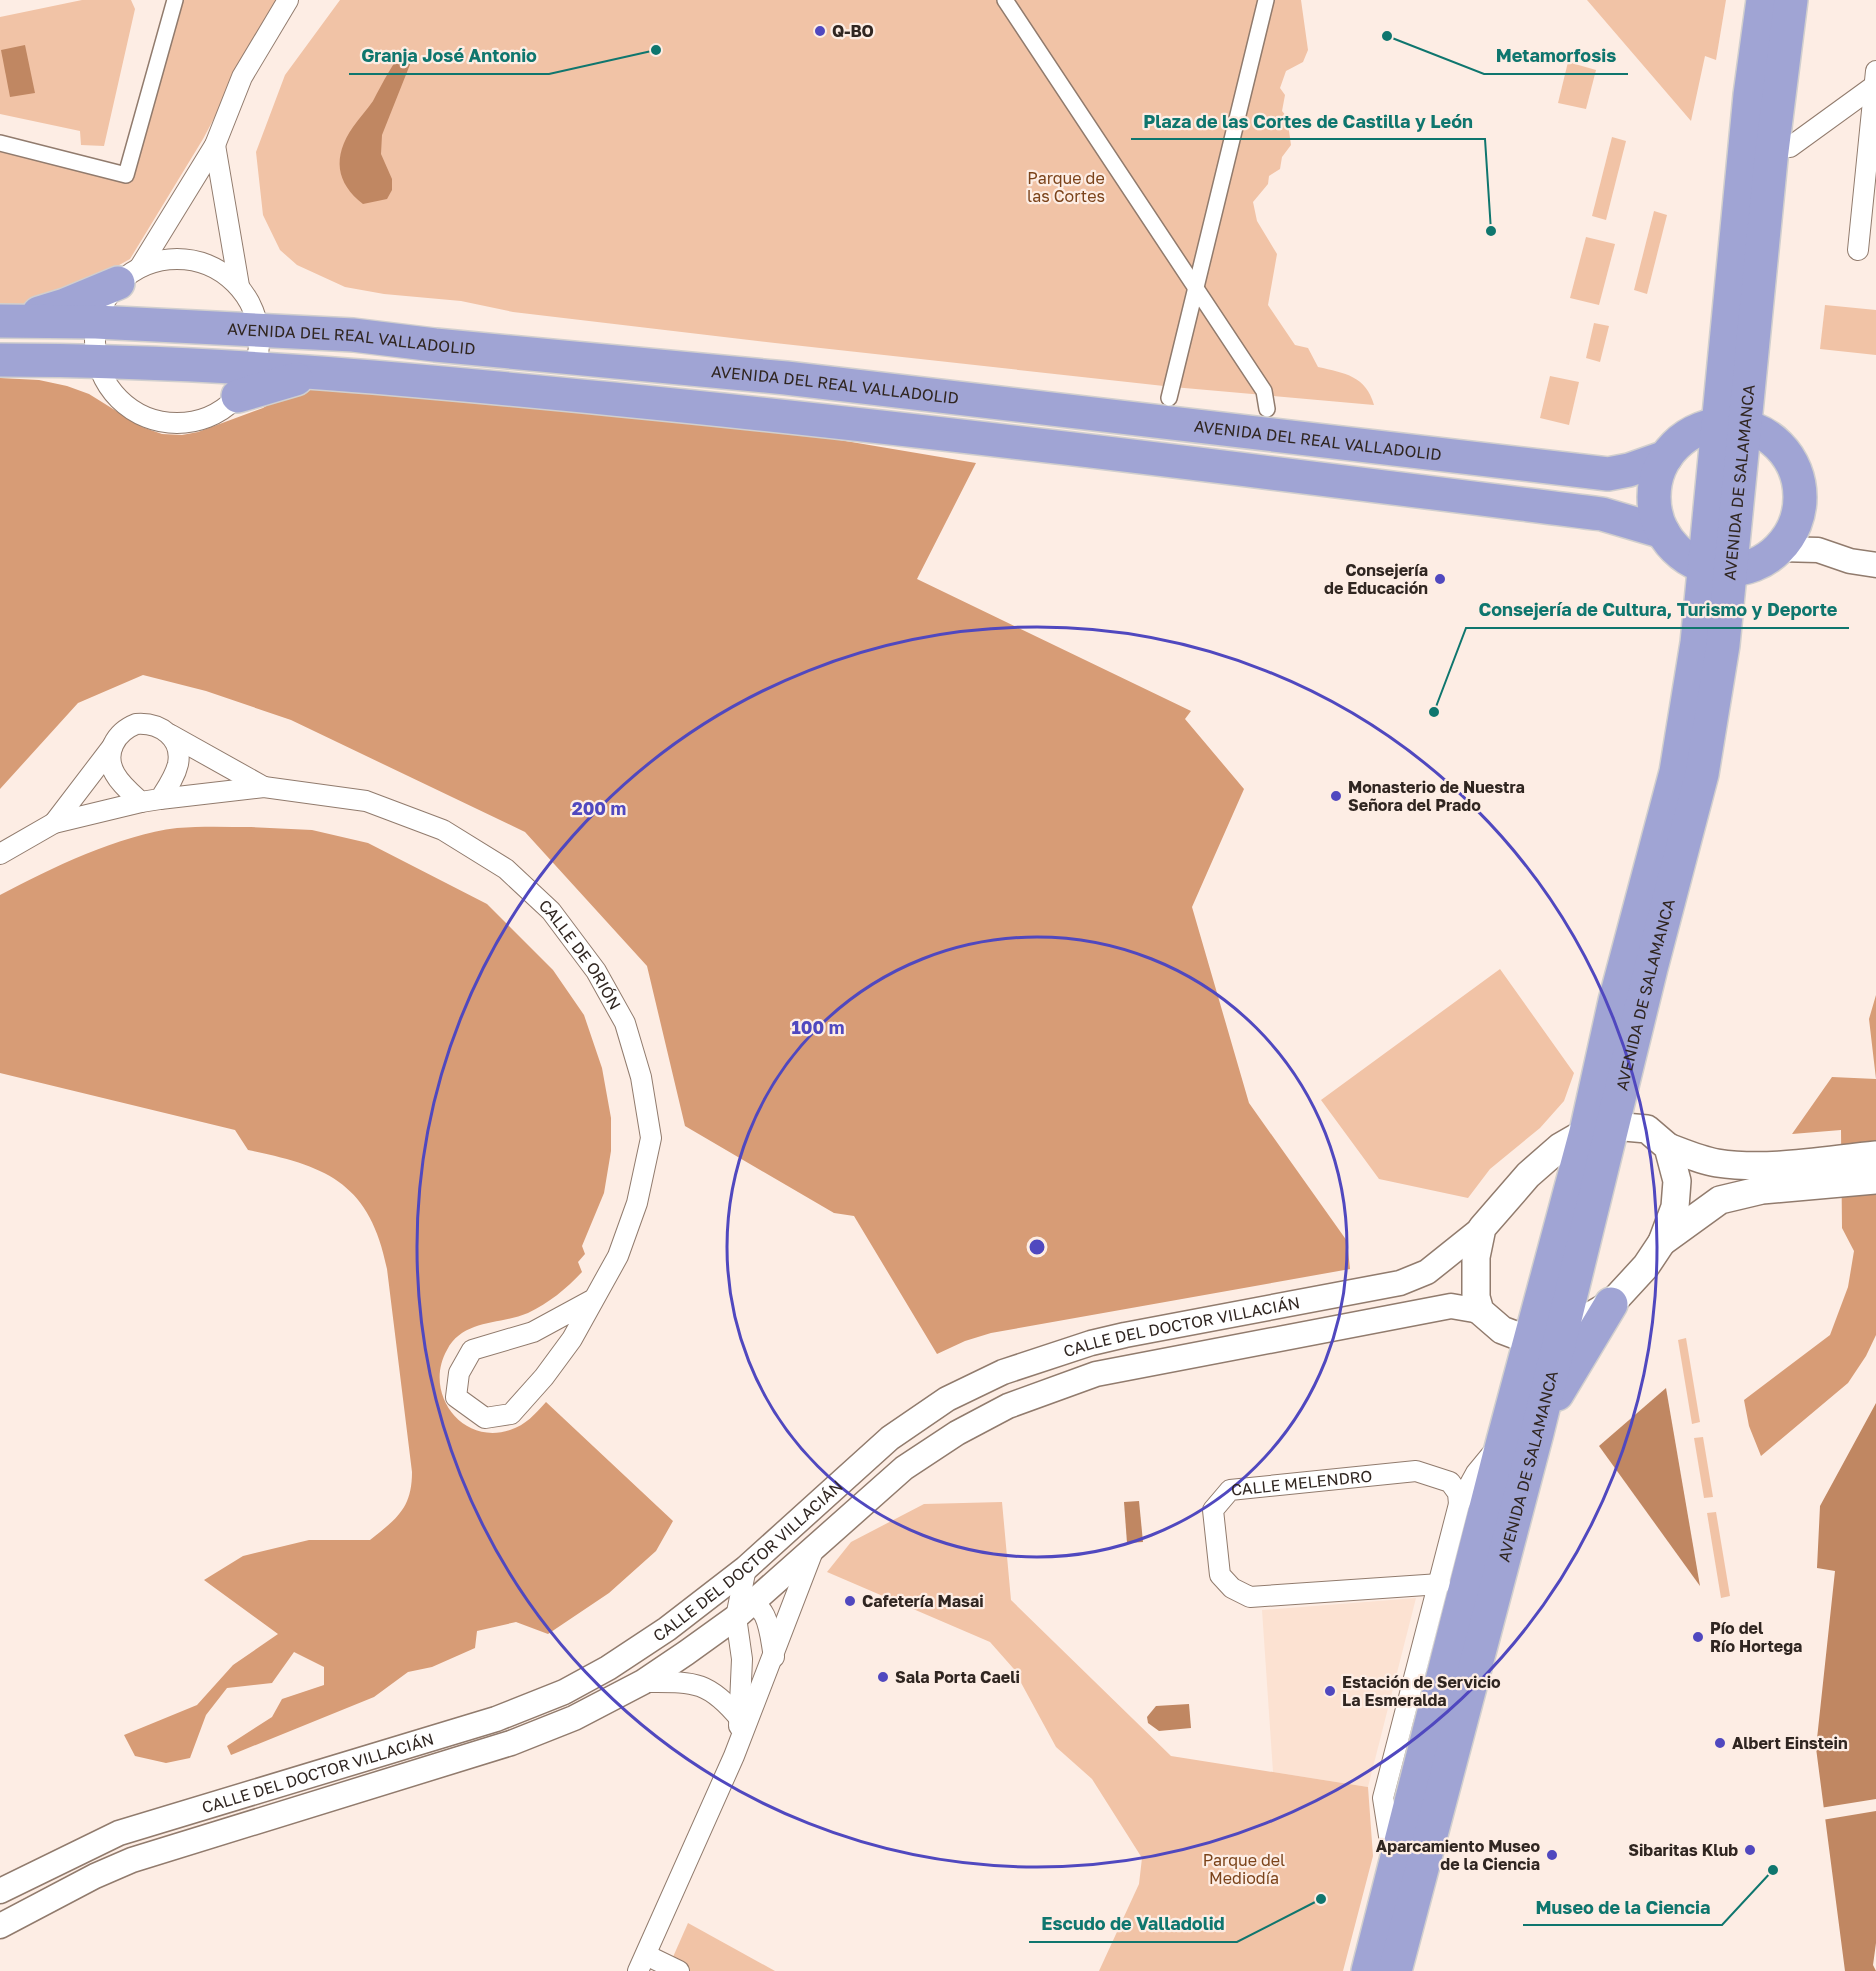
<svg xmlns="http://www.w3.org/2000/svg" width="1876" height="1971" viewBox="0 0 1876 1971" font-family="'Golos Text',sans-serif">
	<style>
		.built { fill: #fce2d2 }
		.green { fill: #f1c3a6 }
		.forest { fill: #d79c76 }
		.water { fill: #c08762 }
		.pier { fill: #fdede4 }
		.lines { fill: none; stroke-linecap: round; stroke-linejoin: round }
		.pedestrian-casing { stroke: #917b6d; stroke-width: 18 }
		.minor-casing { stroke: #917b6d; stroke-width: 22 }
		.tertiary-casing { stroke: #917b6d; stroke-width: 27 }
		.secondary-casing { stroke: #917b6d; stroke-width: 30 }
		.trunk-casing { stroke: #d1cfce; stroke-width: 36 }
		.pedestrian { stroke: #fff; stroke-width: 15 }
		.minor { stroke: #fff; stroke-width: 20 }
		.tertiary { stroke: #fff; stroke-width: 24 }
		.secondary { stroke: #fff; stroke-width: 27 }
		.trunk { stroke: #a0a4d4; stroke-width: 33 }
		.ring { fill: none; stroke: #5048bf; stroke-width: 3 }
		.poi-dot { fill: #5048bf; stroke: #fdede4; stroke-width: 2 }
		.labels { text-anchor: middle; stroke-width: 4.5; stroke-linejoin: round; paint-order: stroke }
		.poi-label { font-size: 16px; font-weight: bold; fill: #302621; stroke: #fdede4; text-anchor: start }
		.park-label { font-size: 16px; fill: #7b431a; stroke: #fdede4 }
		.street-label { font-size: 16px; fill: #302621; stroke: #fdede4 }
		.centre { fill: #5048bf; stroke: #fdede4; stroke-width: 3 }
		.ring-label { font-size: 18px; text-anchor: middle; font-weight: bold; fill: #5048bf; stroke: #fdede4; stroke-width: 4.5; stroke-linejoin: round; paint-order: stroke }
		.leader { fill: none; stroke: #0f766e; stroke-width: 2 }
		.callout-dot { fill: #0f766e; stroke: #fdede4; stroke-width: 2 }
		.callout-label { font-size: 18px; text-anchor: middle; font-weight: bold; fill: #0f766e; stroke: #fdede4; stroke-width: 4.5; stroke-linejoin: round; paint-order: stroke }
	</style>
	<rect width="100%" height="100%" fill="#fdede4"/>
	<polygon class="built" points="1416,1598 1368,1787 1273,1772 1262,1610"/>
	<g class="green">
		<polygon points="82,0 131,0 135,9 104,146 81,145 80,131 0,114 0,17"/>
		<polygon points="175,0 277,0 203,139 130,259 87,283 19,309 0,310 0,136 126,174"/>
		<path d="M 340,0 L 1301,0 L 1308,50 L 1303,62 L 1286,71 L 1280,88 L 1285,95 L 1282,111 L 1287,117 L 1291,145 L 1282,157 L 1280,169 L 1269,176 L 1268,184 L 1253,202 L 1257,221 L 1277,254 L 1268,305 L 1295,345 L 1308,348 L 1318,367 C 1345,373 1366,376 1374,405 L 1173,387 L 775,343 L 513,312 L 461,301 L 384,294 L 345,287 L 297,265 L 280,250 L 263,215 L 256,152 L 285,75 Z"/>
		<polygon points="1587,0 1726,0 1716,60 1705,56 1691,121"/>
		<polygon points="1568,62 1596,70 1586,109 1558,103"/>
		<polygon points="1612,137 1626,141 1606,220 1592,216"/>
		<polygon points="1654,211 1667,215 1647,294 1634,290"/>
		<polygon points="1586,237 1615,244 1599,305 1570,298"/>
		<polygon points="1825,305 1876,310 1876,355 1820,349"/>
		<polygon points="1594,323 1609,326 1600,362 1586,358"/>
		<polygon points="1550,376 1579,382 1569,425 1540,418"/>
		<polygon points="1500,969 1574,1073 1564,1101 1540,1128 1490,1169 1468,1198 1379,1179 1321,1100"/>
		<polygon points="1686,1338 1700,1422 1692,1424 1678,1340"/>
		<polygon points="1703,1437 1713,1497 1704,1498 1694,1438"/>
		<polygon points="1002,1502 1011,1600 1171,1756 1368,1787 1373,1856 1343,1971 1099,1971 1139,1884 1142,1858 1092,1779 1056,1747 1013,1668 990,1642 827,1572 851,1542 924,1504"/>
		<polygon points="1716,1512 1730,1596 1721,1598 1707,1513"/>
		<polygon points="688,1923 775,1971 681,1971 669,1966"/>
	</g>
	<g class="forest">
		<polygon points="0,378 39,380 67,386 89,394 142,427 162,434 182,435 198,432 263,408 292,390 321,389 792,432 976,463 917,579 1191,711 1185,719 1244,789 1192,907 1249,1103 1347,1241 1350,1269 991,1333 965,1341 937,1354 854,1216 834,1213 685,1126 647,966 525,832 291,720 206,691 143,675 78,703 0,789"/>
		<path d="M 251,827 L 312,830 L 368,843 L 487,904 L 553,970 L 584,1015 L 602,1068 L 611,1118 L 611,1151 L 604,1193 L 582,1246 L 585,1254 L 578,1262 L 582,1272 C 566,1289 549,1303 528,1313 C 500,1325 463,1319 447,1350 C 423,1392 461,1446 510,1430 C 526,1425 535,1414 546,1402 L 673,1521 L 656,1551 L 609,1593 L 548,1634 L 516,1622 L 477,1631 L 475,1648 L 432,1667 L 408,1672 L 374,1697 L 231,1755 L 227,1746 L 272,1717 L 282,1699 L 324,1685 L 324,1667 L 294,1652 L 272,1683 L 227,1688 L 206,1715 L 190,1758 L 166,1763 L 135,1756 L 124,1735 L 197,1705 L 233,1665 L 278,1634 L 204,1580 L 243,1556 L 309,1540 L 370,1540 C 396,1519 412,1509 412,1472 L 387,1269 C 370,1183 327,1166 248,1150 L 235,1130 L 0,1073 L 0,895 C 51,868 119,835 177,828 C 201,826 227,827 251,827 Z"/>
		<polygon points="1876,995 1876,1335 1866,1356 1848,1383 1761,1456 1749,1426 1744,1400 1830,1335 1848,1287 1854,1251 1842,1228 1841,1130 1792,1134 1832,1077 1876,1079 1869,1019"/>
	</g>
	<g class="water">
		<polygon points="25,45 35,93 10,97 1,50"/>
		<path d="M 407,46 L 411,62 L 382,135 L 381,154 L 392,179 L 392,190 L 387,199 L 363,204 C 336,183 332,157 353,127 C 359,118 367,110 373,101 C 383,82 393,62 407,46 Z"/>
		<polygon points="1666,1388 1700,1586 1599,1446"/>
		<polygon points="1876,1403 1876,1943 1873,1965 1876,1971 1845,1971 1816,1748 1835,1571 1817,1568 1820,1506"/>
		<polygon points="1139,1501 1143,1542 1127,1543 1124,1502"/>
		<polygon points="1189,1704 1191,1728 1159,1731 1148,1723 1147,1717 1156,1706"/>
	</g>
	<polygon class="pier" points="1876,1799 1876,1811 1822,1820 1820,1808"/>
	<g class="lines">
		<defs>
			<g id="pedestrian">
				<polyline points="1005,0 1264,391 1267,409"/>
				<polyline points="0,143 126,175 175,0"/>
				<polyline points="1169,398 1266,0"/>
			</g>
			<g id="minor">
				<polyline points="215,145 239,286"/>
				<polyline points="1790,147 1874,86"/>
				<polyline points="1858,250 1876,71"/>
				<circle cx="177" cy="341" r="82"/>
				<polyline points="140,267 215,145 242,77 288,0"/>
				<path d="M 136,724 C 160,722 183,738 178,764 C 175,777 167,788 160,799 L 141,802 C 132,794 121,785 115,774 C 103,753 116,732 136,724 Z"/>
				<polyline points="171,735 264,787"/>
				<path id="s1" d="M 160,799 L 264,787 L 366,801 L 443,830 L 506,869 L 551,911 L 596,971 L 625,1023 L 641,1077 L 651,1138 L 637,1203 L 618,1256 L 572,1339 L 544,1377 L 511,1414 L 485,1418 L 456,1397 L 459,1373 L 472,1350 L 533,1332 L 592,1300"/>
				<polyline points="54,823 112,747"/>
				<polyline points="0,854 54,823 141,802"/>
				<path id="s2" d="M 1440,1584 L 1250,1597 L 1232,1588 L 1220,1575 L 1213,1510 L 1230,1490 L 1416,1471 L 1450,1482 L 1458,1493 L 1459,1504"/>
				<path d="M 741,1596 C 770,1606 769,1630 774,1657"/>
				<path d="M 643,1682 C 692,1682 707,1679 740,1719"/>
				<polyline points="739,1726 742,1659 736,1617 746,1568"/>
				<polyline points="1392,1855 1383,1798 1459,1504 1476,1473 1495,1450"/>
				<polyline points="646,1955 679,1971"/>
				<polyline points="638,1971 734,1756 813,1551"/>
			</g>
			<g id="tertiary">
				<polyline points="1779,549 1818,550 1850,561 1876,565"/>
				<path id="s3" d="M 0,1891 L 119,1833 L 496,1719 L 564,1692 L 608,1668 L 667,1629 L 746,1568 L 890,1438 L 947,1399 L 1003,1372 L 1091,1343 L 1125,1335 L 1400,1283 L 1427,1272 L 1482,1228"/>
				<polyline points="0,1926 95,1876 132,1860 511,1743 574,1718 643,1682 686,1653 736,1617 904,1468 957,1433 1008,1406 1096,1374 1451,1306 1480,1311"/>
			</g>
			<g id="secondary">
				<polygon points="1613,1126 1647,1129 1668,1147 1677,1181 1675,1207 1662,1242 1646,1266 1611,1304 1561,1333 1531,1341 1502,1330 1480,1311 1476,1297 1476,1257 1482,1228 1528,1175 1560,1147 1586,1132"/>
				<path d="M 1668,1147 C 1684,1153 1700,1160 1717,1163 C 1768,1171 1825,1160 1876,1155"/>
				<polyline points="1662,1242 1720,1200 1762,1190 1876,1180"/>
			</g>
			<g id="trunk">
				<polyline points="39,313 65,305 118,283"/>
				<path id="s4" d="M 0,321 L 96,322 L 353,335 L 435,345 L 786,378 L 1608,474 L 1629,470 L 1666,457"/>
				<path d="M 0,360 C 205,360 409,379 613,399 C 943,431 1273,473 1602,514 L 1663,532"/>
				<polyline points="238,396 296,379"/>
				<circle cx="1727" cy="497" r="73"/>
				<polyline points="1557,1394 1611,1304"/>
				<polyline points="1368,1971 1503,1441 1586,1132 1615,1001 1676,772 1697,643 1750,95 1763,0"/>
				<path id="s5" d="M 1395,1971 L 1537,1433 L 1651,968 L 1702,774 L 1723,645 L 1771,159 L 1791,0"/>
			</g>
		</defs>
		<use href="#pedestrian" class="pedestrian-casing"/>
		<use href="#minor" class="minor-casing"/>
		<use href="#tertiary" class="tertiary-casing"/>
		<use href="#secondary" class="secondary-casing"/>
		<use href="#trunk" class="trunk-casing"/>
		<use href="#pedestrian" class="pedestrian"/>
		<use href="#minor" class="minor"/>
		<use href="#tertiary" class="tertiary"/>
		<use href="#secondary" class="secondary"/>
		<use href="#trunk" class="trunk"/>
	</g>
	<g class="ring">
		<circle cx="1037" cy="1247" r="310"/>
		<circle cx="1037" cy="1247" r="620"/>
	</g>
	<g class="poi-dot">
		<circle cx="820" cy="31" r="6"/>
		<circle cx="1440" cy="579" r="6"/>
		<circle cx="1336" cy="796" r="6"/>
		<circle cx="850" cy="1601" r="6"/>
		<circle cx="1698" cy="1637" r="6"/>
		<circle cx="883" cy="1677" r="6"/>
		<circle cx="1330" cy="1691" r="6"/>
		<circle cx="1720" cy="1743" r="6"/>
		<circle cx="1750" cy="1850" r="6"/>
		<circle cx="1552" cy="1855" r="6"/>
	</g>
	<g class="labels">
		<g class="poi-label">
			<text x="832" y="37">Q-BO</text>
			<text x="1428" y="576" text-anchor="end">Consejería<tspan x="1428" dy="18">de Educación</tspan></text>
			<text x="1348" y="793">Monasterio de Nuestra<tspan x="1348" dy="18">Señora del Prado</tspan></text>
			<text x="862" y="1607">Cafetería Masai</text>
			<text x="1710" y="1634">Pío del<tspan x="1710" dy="18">Río Hortega</tspan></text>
			<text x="895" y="1683">Sala Porta Caeli</text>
			<text x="1342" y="1688">Estación de Servicio<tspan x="1342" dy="18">La Esmeralda</tspan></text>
			<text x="1732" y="1749">Albert Einstein</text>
			<text x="1540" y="1852" text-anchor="end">Aparcamiento Museo<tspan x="1540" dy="18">de la Ciencia</tspan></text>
			<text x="1738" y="1856" text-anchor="end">Sibaritas Klub</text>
		</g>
		<g class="park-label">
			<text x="1066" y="184">Parque de<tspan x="1066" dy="18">las Cortes</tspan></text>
			<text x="1244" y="1866">Parque del<tspan x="1244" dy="18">Mediodía</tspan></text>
		</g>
		<g class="street-label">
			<text dy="6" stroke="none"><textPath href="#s4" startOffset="352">AVENIDA DEL REAL VALLADOLID</textPath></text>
			<text dy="6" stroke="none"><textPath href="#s4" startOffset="838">AVENIDA DEL REAL VALLADOLID</textPath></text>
			<text dy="6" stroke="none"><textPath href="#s4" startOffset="1324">AVENIDA DEL REAL VALLADOLID</textPath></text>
			<text dy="6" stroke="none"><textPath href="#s5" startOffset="1530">AVENIDA DE SALAMANCA</textPath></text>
			<text dy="6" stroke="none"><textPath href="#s1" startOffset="478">CALLE DE ORIÓN</textPath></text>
			<text dy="6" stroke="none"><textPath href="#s5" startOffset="1008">AVENIDA DE SALAMANCA</textPath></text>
			<text dy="6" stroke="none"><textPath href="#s3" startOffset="1330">CALLE DEL DOCTOR VILLACIÁN</textPath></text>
			<text dy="6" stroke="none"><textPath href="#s5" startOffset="522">AVENIDA DE SALAMANCA</textPath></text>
			<text dy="6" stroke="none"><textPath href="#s2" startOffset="392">CALLE MELENDRO</textPath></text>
			<text dy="6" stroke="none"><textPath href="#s3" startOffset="826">CALLE DEL DOCTOR VILLACIÁN</textPath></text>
			<text dy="6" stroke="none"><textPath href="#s3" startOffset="340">CALLE DEL DOCTOR VILLACIÁN</textPath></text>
		</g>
	</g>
	<circle cx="1037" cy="1247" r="9" class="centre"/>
	<g class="ring-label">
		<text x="599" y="815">200 m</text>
		<text x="818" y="1034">100 m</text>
	</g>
	<path class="leader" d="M1387 36L1484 74H1628M656 50L549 74H349M1491 231L1485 139H1131M1434 712L1466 628H1849M1773 1870L1722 1925H1523M1321 1899L1237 1942H1029"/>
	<g class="callout-dot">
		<circle cx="1387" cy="36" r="6"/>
		<circle cx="656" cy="50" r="6"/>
		<circle cx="1491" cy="231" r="6"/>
		<circle cx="1434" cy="712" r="6"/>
		<circle cx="1773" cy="1870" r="6"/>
		<circle cx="1321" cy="1899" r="6"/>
	</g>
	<g class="callout-label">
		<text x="1556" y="62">Metamorfosis</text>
		<text x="449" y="62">Granja José Antonio</text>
		<text x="1308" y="128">Plaza de las Cortes de Castilla y León</text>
		<text x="1658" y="616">Consejería de Cultura, Turismo y Deporte</text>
		<text x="1623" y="1914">Museo de la Ciencia</text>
		<text x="1133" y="1930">Escudo de Valladolid</text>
	</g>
</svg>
